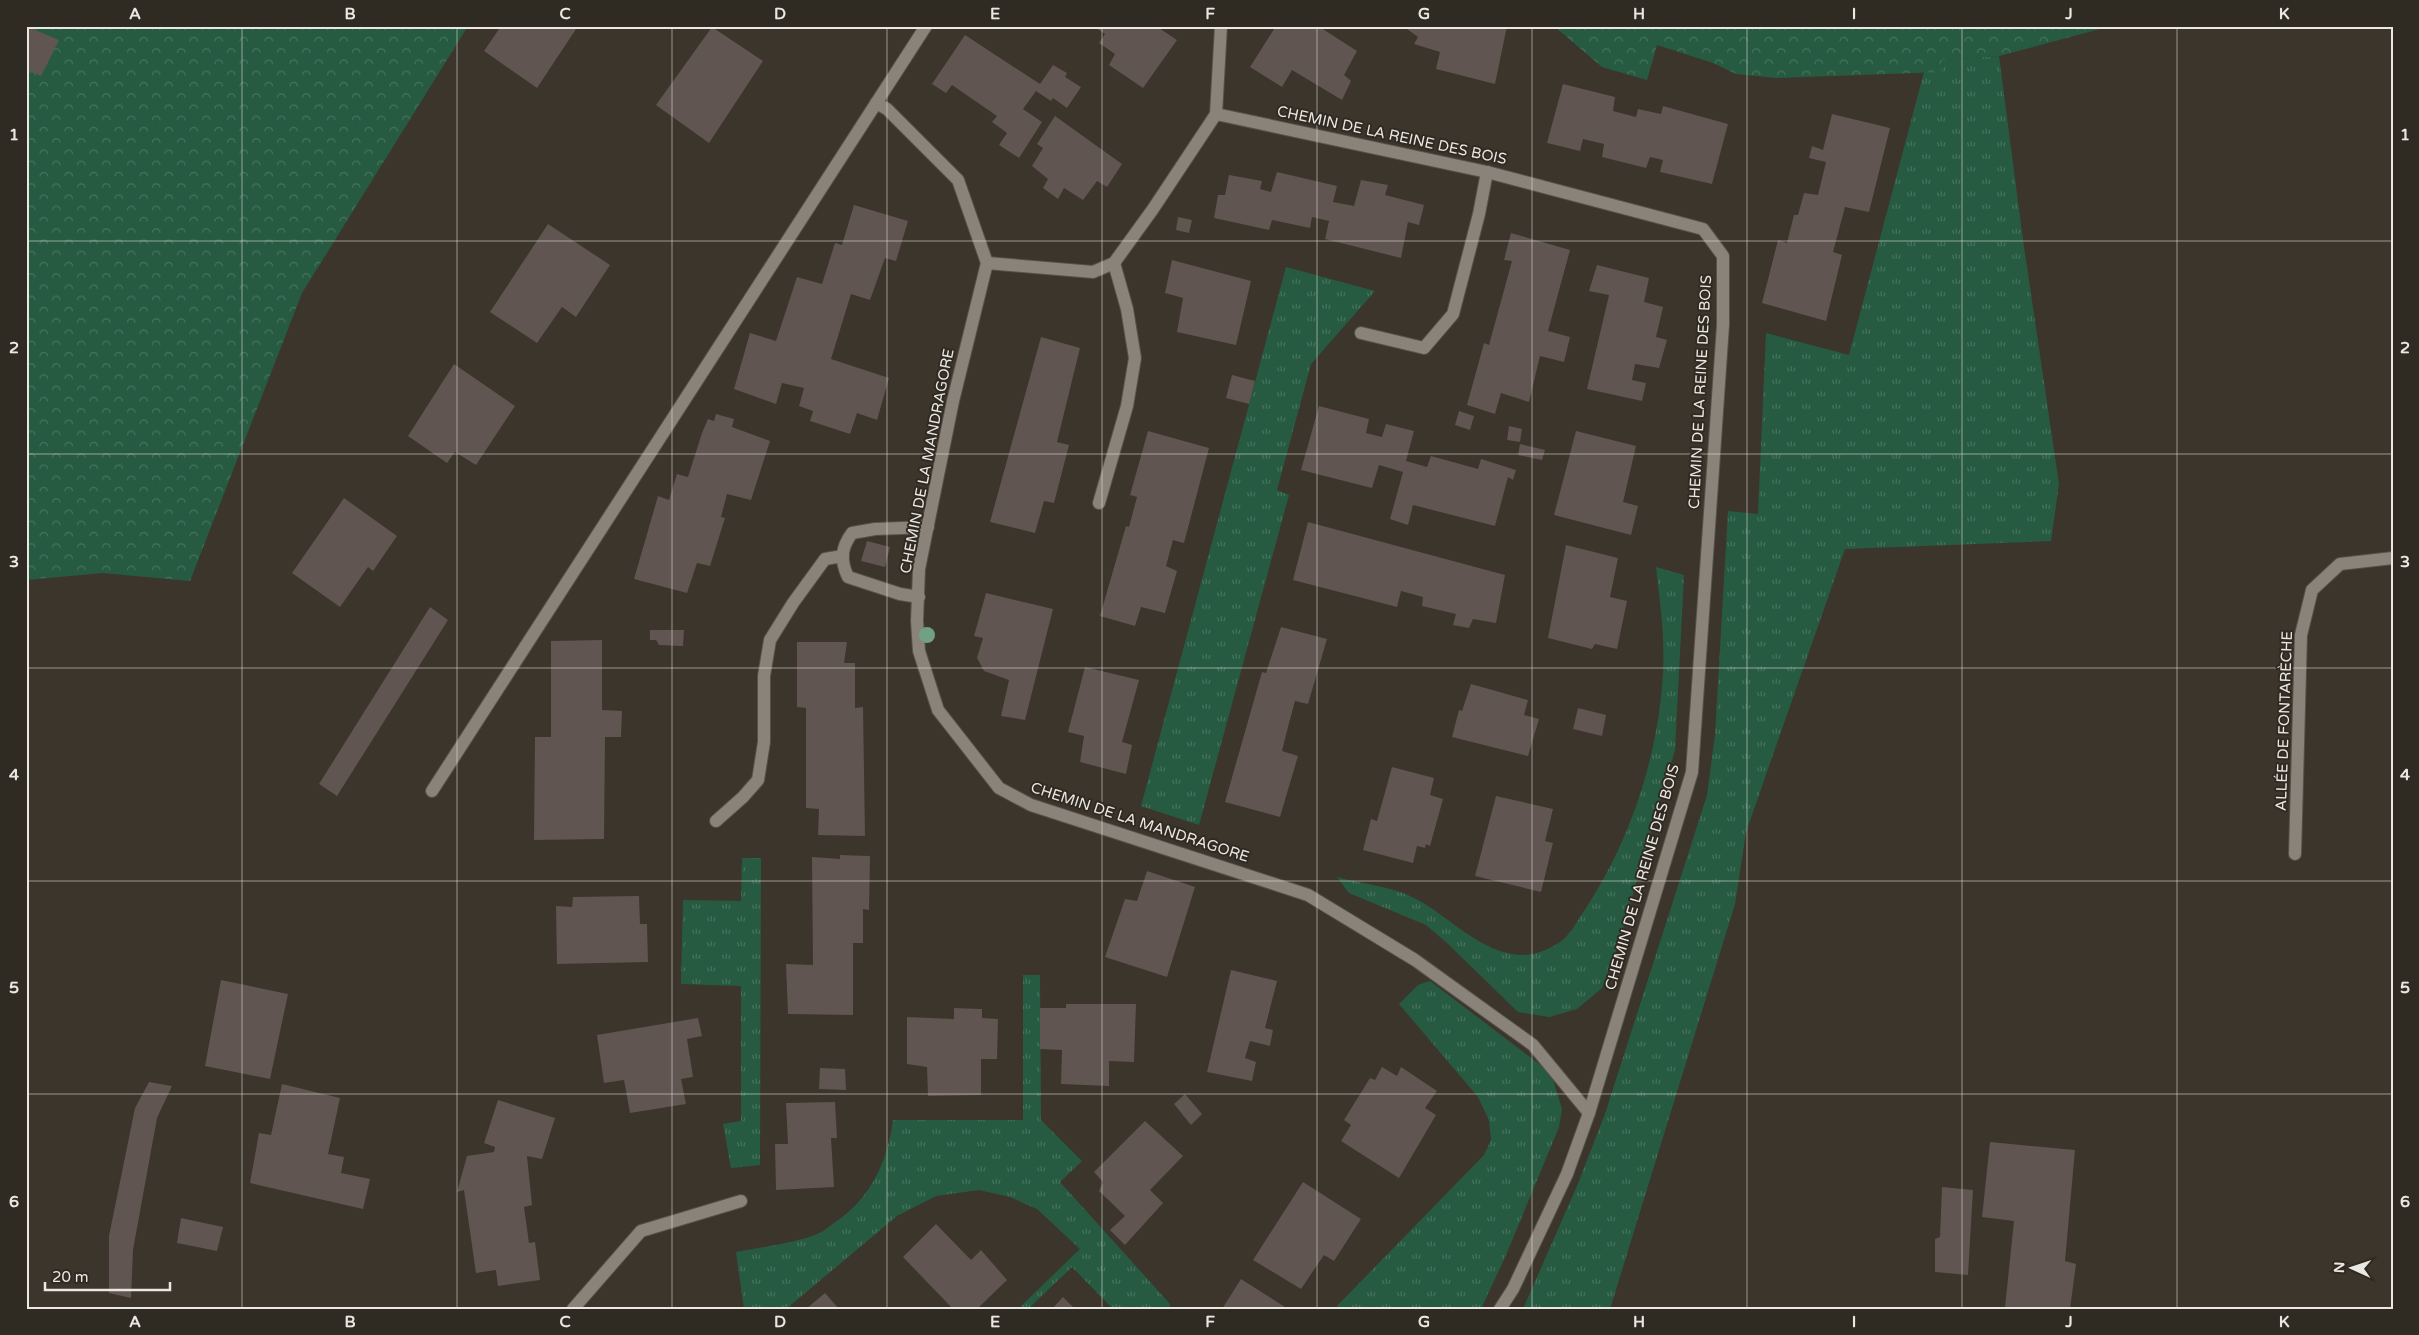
<svg xmlns="http://www.w3.org/2000/svg" width="2419" height="1335" viewBox="0 0 2419 1335" font-family="'Varela Round',sans-serif">
	<style>
		.grass { fill: url(#grass-tufts) }
		.forest { fill: url(#forest-crowns) }
		.building { fill: #605550 }
		.lines { fill: none; stroke-linecap: round; stroke-linejoin: round }
		.service-casing { stroke: #56514a; stroke-width: 14 }
		.minor-casing { stroke: #56514a; stroke-width: 14 }
		.service { stroke: #8a8379; stroke-width: 12 }
		.minor { stroke: #8a8379; stroke-width: 12 }
		.tree { fill: #71a182 }
		.grid { fill: none; stroke: #ebe7e2; stroke-width: 1; stroke-opacity: 0.55 }
		.labels { text-anchor: middle; stroke-width: 4; stroke-linejoin: round; paint-order: stroke }
		.street-label { font-size: 15px; fill: #ebe7e2; stroke: #302b22 }
		.neatline { fill: none; stroke: #ebe7e2; stroke-width: 2 }
		.grid-label { font-size: 16px; text-anchor: middle; font-weight: bold; fill: #ebe7e2 }
	</style>
	<defs>
		<pattern id="grass-tufts" width="24" height="20" patternUnits="userSpaceOnUse" patternTransform="scale(1.25)"><rect width="24" height="20" fill="#265b42"/><path d="M3 7l-1-3M5 7V3M7 7l1-3M15 17l-1-3M17 17v-4M19 17l1-3" fill="none" stroke="#46735d"/></pattern>
		<pattern id="forest-crowns" width="20" height="18" patternUnits="userSpaceOnUse" patternTransform="scale(1.25)"><rect width="20" height="18" fill="#265b42"/><path d="M2 6a3 3 0 1 1 6 0M12 15a3 3 0 1 1 6 0" fill="none" stroke="#46735d"/></pattern>
	</defs>
	<rect width="100%" height="100%" fill="#3b352c"/>
	<g class="grass">
		<polygon points="1999,56 2023,240 2059,484 2051,541 1845,549 1746,832 1735,904 1610,1309 1523,1309 1577,1186 1605,1114 1707,795 1715,735 1728,511 1758,514 1766,333 1849,355 1924,72 1941,72 1942,60"/>
		<polygon points="1286,267 1375,291 1311,364 1277,490 1289,495 1199,825 1141,806"/>
		<path d="M 1656,567 L 1684,575 L 1675,750 L 1618,946 L 1602,988 L 1577,1009 L 1549,1017 L 1518,1012 L 1447,943 L 1426,925 L 1349,893 L 1337,877 C 1358,883 1392,887 1410,896 C 1445,912 1473,947 1512,954 C 1530,958 1550,950 1564,939 C 1572,932 1578,919 1584,911 C 1630,842 1659,755 1663,672 C 1665,637 1660,602 1656,567 Z"/>
		<polygon points="742,858 761,858 760,1165 731,1168 723,1124 741,1121 741,986 681,984 683,900 741,901"/>
		<path d="M 1023,975 L 1040,975 L 1041,1120 L 1082,1161 L 1060,1182 L 1170,1304 L 1170,1309 L 1113,1309 L 1072,1267 L 1028,1309 L 1018,1309 L 1080,1249 L 1037,1209 L 1010,1197 L 979,1190 L 936,1196 L 897,1216 L 786,1309 L 744,1309 L 736,1252 C 762,1247 790,1244 815,1235 C 822,1233 828,1227 834,1223 C 871,1198 887,1163 893,1120 L 1023,1120 Z"/>
		<polygon points="1430,981 1551,1073 1562,1109 1559,1127 1506,1255 1481,1309 1339,1309 1337,1306 1484,1155 1491,1140 1489,1120 1478,1097 1399,1004 1418,985"/>
	</g>
	<g class="forest">
		<polygon points="26,26 468,26 302,293 190,581 103,573 26,580"/>
		<polygon points="1554,26 2111,26 1999,56 1942,60 1941,72 1777,78 1736,74 1713,63 1657,45 1647,80 1602,67"/>
	</g>
	<g class="building">
		<polygon points="26,26 59,40 41,76 26,69"/>
		<polygon points="501,26 578,26 537,88 484,51"/>
		<polygon points="1093,26 1156,26 1177,40 1143,88 1109,65 1115,54 1099,43 1105,34"/>
		<polygon points="1276,26 1318,26 1357,51 1344,75 1351,81 1342,100 1292,70 1282,87 1250,67"/>
		<polygon points="1403,26 1507,26 1495,84 1436,69 1440,52 1414,44 1418,37"/>
		<polygon points="712,27 763,61 709,143 656,105"/>
		<polygon points="965,35 1040,84 1053,65 1067,73 1065,77 1081,87 1067,108 1053,98 1051,101 1036,91 1023,109 1042,122 1019,158 999,145 1007,133 992,122 997,116 952,85 946,93 932,84"/>
		<polygon points="1563,84 1615,97 1613,111 1636,117 1638,109 1661,114 1663,106 1728,124 1712,184 1660,172 1663,160 1650,157 1646,168 1602,157 1604,144 1583,139 1580,151 1547,143"/>
		<polygon points="1832,114 1890,128 1869,212 1845,207 1833,252 1842,255 1826,321 1762,303 1778,240 1787,243 1794,215 1798,215 1804,193 1818,195 1826,162 1809,158 1812,146 1823,150"/>
		<polygon points="1055,116 1122,164 1107,187 1097,181 1083,200 1064,188 1058,199 1043,188 1048,179 1032,166 1043,148 1037,144"/>
		<polygon points="1277,172 1337,186 1333,202 1354,206 1361,180 1388,185 1385,195 1424,205 1419,225 1408,222 1401,258 1325,239 1329,221 1312,217 1310,228 1272,220 1269,230 1214,218 1218,195 1225,195 1229,175 1262,181 1260,189 1271,192"/>
		<polygon points="854,205 908,221 896,261 885,258 870,300 851,294 831,359 889,378 877,420 857,413 850,434 810,421 813,411 799,406 804,388 782,383 776,404 734,389 750,333 776,341 797,277 822,284 835,243 842,245"/>
		<polygon points="1178,217 1192,220 1189,233 1176,230"/>
		<polygon points="548,224 610,265 576,317 562,307 537,343 490,312"/>
		<polygon points="1511,233 1570,250 1548,331 1570,337 1564,362 1540,356 1529,402 1501,393 1495,414 1467,405 1484,343 1489,345 1512,261 1504,260"/>
		<polygon points="1172,260 1251,281 1236,345 1177,332 1183,298 1165,293"/>
		<polygon points="1597,265 1649,278 1644,302 1663,307 1656,337 1667,340 1659,368 1635,364 1632,380 1646,383 1642,401 1587,389 1609,295 1589,291"/>
		<polygon points="1041,337 1080,348 1057,442 1069,445 1054,503 1044,501 1035,533 990,522"/>
		<polygon points="454,364 515,406 476,465 455,452 447,463 408,436"/>
		<polygon points="1232,375 1255,381 1249,404 1226,398"/>
		<polygon points="1319,406 1369,419 1366,433 1382,437 1386,424 1414,431 1406,461 1427,467 1431,456 1478,469 1481,459 1516,470 1513,480 1508,477 1495,526 1413,505 1408,525 1390,519 1403,472 1379,465 1372,488 1301,470"/>
		<polygon points="1459,411 1474,416 1470,430 1455,425"/>
		<polygon points="716,414 734,419 732,427 770,441 751,500 727,494 721,517 725,518 710,566 697,563 687,593 634,579 658,496 669,500 677,474 688,477 702,433 708,419 714,421"/>
		<polygon points="1509,426 1522,429 1520,442 1507,440"/>
		<polygon points="1148,431 1209,448 1184,543 1173,540 1166,566 1177,571 1165,613 1141,607 1135,626 1100,616 1126,526 1129,527 1137,497 1130,495"/>
		<polygon points="1576,431 1636,446 1623,502 1638,506 1631,535 1554,515"/>
		<polygon points="1520,444 1545,450 1542,460 1518,455"/>
		<polygon points="344,498 397,536 373,571 368,567 340,607 292,573"/>
		<polygon points="1308,522 1505,575 1496,623 1473,619 1469,628 1453,625 1456,614 1422,606 1423,597 1401,591 1397,607 1293,580"/>
		<polygon points="867,541 890,547 885,567 861,561"/>
		<polygon points="1566,545 1618,558 1610,597 1627,601 1617,649 1595,644 1592,649 1548,638"/>
		<polygon points="986,593 1053,609 1025,720 1001,716 1009,680 984,671 977,658 983,638 974,636"/>
		<polygon points="430,607 448,620 337,796 319,784"/>
		<polygon points="1281,627 1327,639 1308,704 1295,701 1288,727 1282,751 1298,756 1280,817 1225,802 1262,672 1266,673"/>
		<polygon points="650,630 684,630 683,646 659,645 656,640 650,640"/>
		<polygon points="602,640 602,710 622,711 621,737 605,737 604,839 534,840 535,737 551,737 551,641"/>
		<polygon points="797,642 847,642 844,663 855,663 855,708 863,707 865,836 818,835 819,809 806,808 806,708 797,707"/>
		<polygon points="1085,667 1139,680 1122,742 1132,745 1126,774 1080,762 1084,736 1068,732"/>
		<polygon points="1471,684 1528,700 1524,715 1539,719 1528,756 1452,737 1459,710 1462,711"/>
		<polygon points="1578,708 1606,715 1602,736 1573,729"/>
		<polygon points="1392,767 1434,778 1430,795 1443,799 1430,846 1426,844 1425,848 1417,846 1413,863 1363,850 1371,819 1377,821"/>
		<polygon points="1496,796 1553,809 1545,841 1553,843 1541,892 1475,876"/>
		<polygon points="840,855 870,856 869,910 863,909 863,943 853,943 853,1015 788,1014 786,964 813,965 812,857 840,859"/>
		<polygon points="1147,871 1195,887 1167,977 1105,957 1125,899 1137,901"/>
		<polygon points="639,896 640,924 647,924 648,962 557,964 556,906 572,907 573,897"/>
		<polygon points="1231,970 1277,981 1265,1028 1273,1030 1270,1046 1250,1041 1245,1058 1256,1062 1252,1081 1207,1072"/>
		<polygon points="221,980 288,994 270,1079 205,1066"/>
		<polygon points="1066,1004 1136,1004 1134,1062 1109,1061 1109,1086 1061,1084 1062,1050 1040,1049 1040,1008 1066,1008"/>
		<polygon points="954,1008 982,1009 982,1018 998,1019 997,1059 981,1059 981,1095 928,1096 927,1067 907,1064 907,1017 954,1019"/>
		<polygon points="698,1018 702,1036 687,1039 693,1077 681,1079 686,1104 630,1113 624,1080 604,1083 597,1035"/>
		<polygon points="1382,1067 1397,1076 1401,1067 1437,1091 1425,1108 1436,1115 1399,1178 1341,1141 1351,1125 1344,1120 1370,1078 1375,1080"/>
		<polygon points="820,1068 845,1069 846,1090 819,1089"/>
		<polygon points="149,1082 172,1086 157,1118 133,1250 131,1298 109,1293 109,1236 135,1108"/>
		<polygon points="282,1084 340,1098 328,1154 344,1157 341,1173 370,1179 363,1209 250,1183 259,1133 271,1135"/>
		<polygon points="1185,1094 1202,1114 1191,1125 1174,1104"/>
		<polygon points="498,1100 555,1118 542,1159 527,1156 532,1205 524,1207 529,1243 535,1242 540,1280 498,1286 496,1270 476,1273 464,1190 457,1192 467,1156 494,1152 495,1147 484,1143"/>
		<polygon points="835,1102 837,1138 831,1138 834,1187 776,1190 775,1144 788,1144 786,1103"/>
		<polygon points="1145,1121 1183,1156 1150,1190 1163,1203 1125,1245 1110,1230 1125,1216 1099,1191 1103,1182 1094,1172"/>
		<polygon points="1990,1142 2075,1150 2065,1261 2076,1264 2070,1309 2005,1307 2014,1221 1982,1217"/>
		<polygon points="1303,1182 1361,1219 1334,1261 1324,1255 1301,1289 1253,1260"/>
		<polygon points="1942,1187 1973,1190 1968,1275 1935,1272 1935,1239 1940,1237"/>
		<polygon points="181,1218 223,1227 217,1251 177,1243"/>
		<polygon points="936,1224 971,1260 981,1250 1007,1280 977,1309 953,1309 903,1257"/>
		<polygon points="1241,1279 1288,1309 1222,1309"/>
		<polygon points="825,1293 839,1309 806,1309"/>
		<polygon points="1063,1297 1075,1309 1052,1309"/>
	</g>
	<g class="lines">
		<defs>
			<g id="service">
				<polyline points="1216,114 1221,26"/>
				<polyline points="1361,333 1424,348 1453,314 1479,214 1487,172"/>
				<polyline points="1099,503 1127,406 1135,358 1127,309 1114,263"/>
				<polyline points="432,791 926,26"/>
				<polyline points="2295,854 2301,635 2312,590 2340,564 2393,558"/>
			</g>
			<g id="minor">
				<polyline points="876,103 887,109 958,180 987,263 953,401 919,569 917,621 919,651 938,710 999,788 1031,805 1308,895 1415,960 1533,1045 1589,1113"/>
				<polyline points="987,263 1093,272 1114,263 1153,209 1216,114 1487,172 1703,229 1723,256 1723,325 1692,772 1589,1113 1567,1174 1513,1289 1500,1309"/>
				<path d="M 919,597 L 900,594 L 848,577 C 840,560 841,548 852,533 L 875,529 L 928,527"/>
				<polyline points="716,821 743,797 758,780 764,742 764,676 770,640 793,603 825,559 843,556"/>
				<polyline points="573,1309 641,1231 741,1201"/>
			</g>
		</defs>
		<use href="#service" class="service-casing"/>
		<use href="#minor" class="minor-casing"/>
		<use href="#service" class="service"/>
		<use href="#minor" class="minor"/>
	</g>
	<circle class="tree" cx="927" cy="635" r="8"/>
	<path class="grid" d="M 242,26 L 242,1309M 457,26 L 457,1309M 672,26 L 672,1309M 887,26 L 887,1309M 1102,26 L 1102,1309M 1317,26 L 1317,1309M 1532,26 L 1532,1309M 1747,26 L 1747,1309M 1962,26 L 1962,1309M 2177,26 L 2177,1309M 26,241 L 2393,241M 26,454 L 2393,454M 26,668 L 2393,668M 26,881 L 2393,881M 26,1094 L 2393,1094"/>
	<g class="labels">
		<g class="street-label">
			<text transform="translate(1392 135) rotate(12)" y="5">CHEMIN DE LA REINE DES BOIS</text>
			<text transform="translate(1700 392) rotate(-87)" y="5">CHEMIN DE LA REINE DES BOIS</text>
			<text transform="translate(927 461) rotate(-79)" y="5">CHEMIN DE LA MANDRAGORE</text>
			<text transform="translate(2284 721) rotate(-88)" y="5">ALLÉE DE FONTARÈCHE</text>
			<text transform="translate(1140 822) rotate(18)" y="5">CHEMIN DE LA MANDRAGORE</text>
			<text transform="translate(1642 877) rotate(-74)" y="5">CHEMIN DE LA REINE DES BOIS</text>
		</g>
	</g>
	<rect width="2419" height="1335" fill="none" stroke="#302b22" stroke-width="55"/>
	<g transform="translate(2352 1268) rotate(273)" stroke="#302b22" stroke-width="4" paint-order="stroke">
	<path d="M0-4L9 19L0 12L-9 19Z" fill="#ebe7e2"/>
	<text y="-8" font-size="14" font-weight="bold" text-anchor="middle" fill="#ebe7e2">N</text>
	</g>
	<path d="M45 1282v8h125v-8" fill="none" stroke="#ebe7e2" stroke-width="2.5"/>
	<text x="52" y="1282" font-size="15" fill="#ebe7e2" stroke="#302b22" stroke-width="4" paint-order="stroke">20 m</text>
	<rect x="28" y="28" width="2364" height="1280" class="neatline"/>
	<g class="grid-label">
		<text x="135" y="19">A</text>
		<text x="350" y="19">B</text>
		<text x="565" y="19">C</text>
		<text x="780" y="19">D</text>
		<text x="995" y="19">E</text>
		<text x="1210" y="19">F</text>
		<text x="1424" y="19">G</text>
		<text x="1639" y="19">H</text>
		<text x="1854" y="19">I</text>
		<text x="2069" y="19">J</text>
		<text x="2284" y="19">K</text>
		<text x="14" y="140">1</text>
		<text x="2405" y="140">1</text>
		<text x="14" y="353">2</text>
		<text x="2405" y="353">2</text>
		<text x="14" y="567">3</text>
		<text x="2405" y="567">3</text>
		<text x="14" y="780">4</text>
		<text x="2405" y="780">4</text>
		<text x="14" y="993">5</text>
		<text x="2405" y="993">5</text>
		<text x="14" y="1207">6</text>
		<text x="2405" y="1207">6</text>
		<text x="135" y="1327">A</text>
		<text x="350" y="1327">B</text>
		<text x="565" y="1327">C</text>
		<text x="780" y="1327">D</text>
		<text x="995" y="1327">E</text>
		<text x="1210" y="1327">F</text>
		<text x="1424" y="1327">G</text>
		<text x="1639" y="1327">H</text>
		<text x="1854" y="1327">I</text>
		<text x="2069" y="1327">J</text>
		<text x="2284" y="1327">K</text>
	</g>
</svg>
